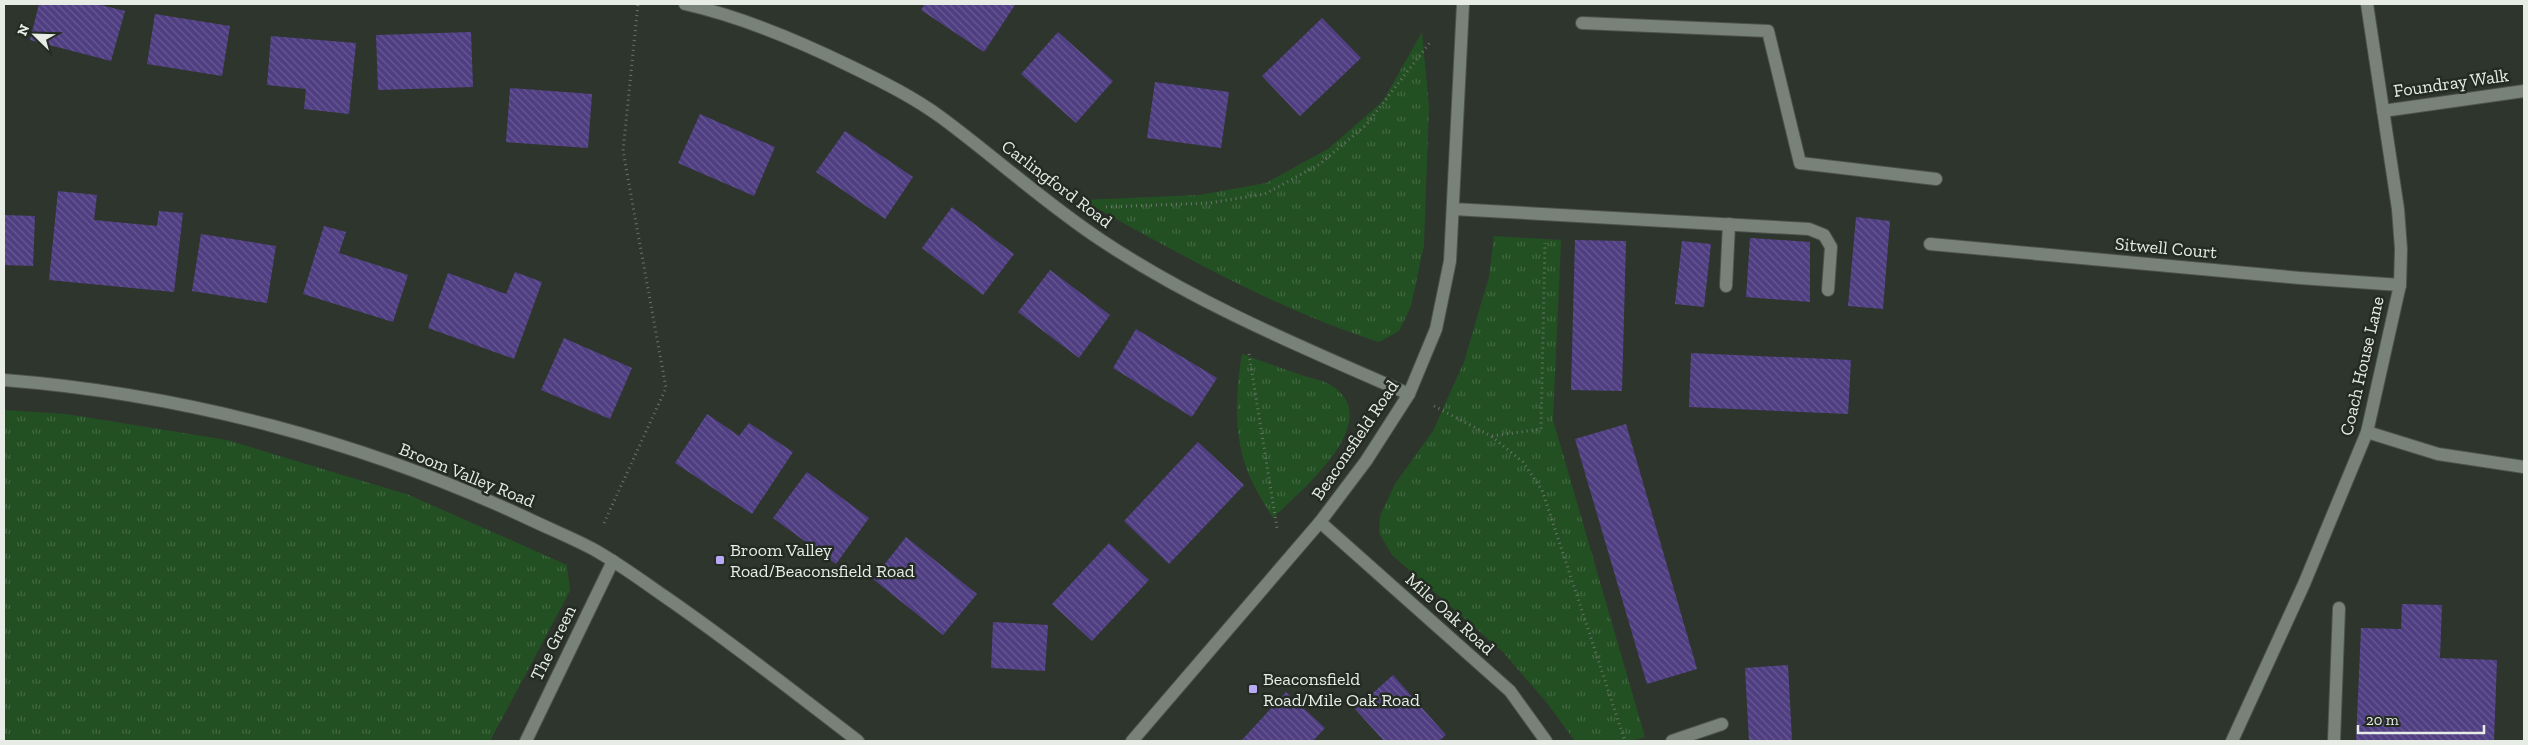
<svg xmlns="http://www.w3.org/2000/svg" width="2528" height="745" viewBox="0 0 2528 745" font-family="'Zilla Slab',serif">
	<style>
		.grass { fill: url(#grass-tufts) }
		.building { fill: url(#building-back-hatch) }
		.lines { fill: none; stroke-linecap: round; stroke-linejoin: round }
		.minor-casing { stroke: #4c534c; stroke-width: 14 }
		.path { stroke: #6c736c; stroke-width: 3; stroke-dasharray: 1 4; stroke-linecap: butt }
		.minor { stroke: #798278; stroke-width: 12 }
		.poi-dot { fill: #b9aaf7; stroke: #242b23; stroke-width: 2 }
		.labels { text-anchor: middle; stroke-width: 5; stroke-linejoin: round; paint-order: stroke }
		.street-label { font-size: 18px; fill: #e7ece7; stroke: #242b23 }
		.poi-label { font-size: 18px; fill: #e7ece7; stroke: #242b23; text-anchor: start }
	</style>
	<defs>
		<pattern id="grass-tufts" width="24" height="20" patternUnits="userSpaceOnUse" patternTransform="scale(1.25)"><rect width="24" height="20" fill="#235023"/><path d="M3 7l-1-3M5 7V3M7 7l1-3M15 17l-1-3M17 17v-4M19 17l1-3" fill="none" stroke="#436943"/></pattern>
		<pattern id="building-back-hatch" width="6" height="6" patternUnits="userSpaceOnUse" patternTransform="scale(1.25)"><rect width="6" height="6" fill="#4f3e81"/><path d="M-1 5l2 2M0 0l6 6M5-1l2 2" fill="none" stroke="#685a93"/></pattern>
	</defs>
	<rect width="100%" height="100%" fill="#2e352d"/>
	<g class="grass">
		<path d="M 1422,32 L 1429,107 L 1424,245 L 1411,306 L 1399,331 L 1379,342 C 1275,309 1178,253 1082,200 L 1199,195 L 1266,183 L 1328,149 L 1383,101 Z"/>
		<polygon points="1494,236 1561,240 1553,420 1645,737 1631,741 1575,741 1547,703 1503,652 1392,555 1379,533 1380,516 1395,484 1433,431 1464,362 1489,277"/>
		<path d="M 1242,354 C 1264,362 1285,369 1307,377 C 1315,379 1325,381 1332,386 C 1387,421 1299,492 1273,518 C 1265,505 1256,491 1250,477 C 1233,438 1235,395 1242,354 Z"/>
		<polygon points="4,410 66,414 227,440 409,495 567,565 570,591 490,741 4,741"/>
	</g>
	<g class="building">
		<polygon points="39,4 96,4 125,11 111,61 30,40"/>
		<polygon points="925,4 1014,4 1015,5 984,52 921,10"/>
		<polygon points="155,14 230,26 222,76 147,64"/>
		<polygon points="1322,18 1361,58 1300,116 1262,76"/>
		<polygon points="471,32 473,87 378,90 376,35"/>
		<polygon points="1058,32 1113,81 1076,123 1021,74"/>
		<polygon points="271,36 356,43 349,114 304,109 306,89 267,85"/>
		<polygon points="1155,82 1229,92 1221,148 1147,138"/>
		<polygon points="510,88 592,94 588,148 506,142"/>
		<polygon points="700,114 775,147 754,196 678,163"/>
		<polygon points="845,131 913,177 885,219 816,172"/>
		<polygon points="58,191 97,195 94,220 157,226 159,211 183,213 174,292 49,280"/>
		<polygon points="952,207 1014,254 983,295 922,248"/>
		<polygon points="4,215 35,216 33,266 4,265"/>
		<polygon points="1856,217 1890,221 1883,309 1848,306"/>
		<polygon points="324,226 346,232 339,253 408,275 393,322 303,294"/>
		<polygon points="201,234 276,246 267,303 192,291"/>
		<polygon points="1750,238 1810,242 1810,302 1746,297"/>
		<polygon points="1575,240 1626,241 1622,391 1571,390"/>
		<polygon points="1682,241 1711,244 1704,307 1675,304"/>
		<polygon points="1050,270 1110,315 1079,358 1018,312"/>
		<polygon points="515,272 542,282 514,359 428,328 448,273 506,294"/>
		<polygon points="1136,329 1217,378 1192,417 1113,368"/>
		<polygon points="564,338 632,368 610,419 541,390"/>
		<polygon points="1691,353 1851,360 1848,414 1689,407"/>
		<polygon points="707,414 739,436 749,423 793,452 752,514 675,463"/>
		<polygon points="1626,424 1697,669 1647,684 1575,439"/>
		<polygon points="1198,442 1244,485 1169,564 1124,521"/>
		<polygon points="807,472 869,518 836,564 773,518"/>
		<polygon points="906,537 977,594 943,635 873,579"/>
		<polygon points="1109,543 1149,580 1092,641 1052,604"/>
		<polygon points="2402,604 2442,605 2440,658 2497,660 2494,741 2356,741 2361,628 2401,629"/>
		<polygon points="993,622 1048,625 1045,671 991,668"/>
		<polygon points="1788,665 1792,741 1749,741 1745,668"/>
		<polygon points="1393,675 1446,735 1439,741 1384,741 1355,709"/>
		<polygon points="1286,692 1325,728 1313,741 1241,741"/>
	</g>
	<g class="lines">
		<defs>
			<g id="minor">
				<path d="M 685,4 C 743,17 799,41 852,67 C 883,82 915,98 942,118 C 996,158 1045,203 1101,240 C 1197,304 1304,348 1409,394"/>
				<polyline points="1582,23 1768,31 1800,163 1936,179"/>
				<polyline points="2383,111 2524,91"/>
				<polyline points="1453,209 1809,229 1824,235 1831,247 1828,290"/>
				<polyline points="1930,244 2300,278 2400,285"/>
				<polyline points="1726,286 1729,224"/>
				<path d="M 4,380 C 184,394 365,442 529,519 C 550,529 572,538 593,549 C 618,563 641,580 664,596 C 731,642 794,692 858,741"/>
				<polyline points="2367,432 2438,454 2524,467"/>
				<polyline points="1320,522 1510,691 1546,741"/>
				<polyline points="526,741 613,561"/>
				<polyline points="1132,741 1320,522 1366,461 1409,394 1436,329 1450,261 1463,4"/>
				<polyline points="1672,741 1722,724"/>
				<polyline points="2232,741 2304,584 2367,432 2400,285 2401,249 2398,209 2367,4"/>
				<polyline points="2334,741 2339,608"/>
			</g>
		</defs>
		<use href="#minor" class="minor-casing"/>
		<g class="path">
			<polyline points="1106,207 1209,203 1265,194 1320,164 1366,125 1431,41"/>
			<polyline points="1249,354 1277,528"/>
			<polyline points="1434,406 1491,436 1523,462 1542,490 1625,741"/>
			<polyline points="1492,436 1541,429 1545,243"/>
			<polyline points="604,523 666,388 623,151 638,4"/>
		</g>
		<use href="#minor" class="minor"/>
	</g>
	<g class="poi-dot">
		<rect x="715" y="555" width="10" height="10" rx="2.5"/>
		<rect x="1248" y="684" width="10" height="10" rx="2.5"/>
	</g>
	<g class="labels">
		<g class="street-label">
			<text transform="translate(2451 83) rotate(-8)" y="6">Foundray Walk</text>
			<text transform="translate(1057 184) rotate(37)" y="6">Carlingford Road</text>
			<text transform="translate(2166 248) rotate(5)" y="6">Sitwell Court</text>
			<text transform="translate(2362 366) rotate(-77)" y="6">Coach House Lane</text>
			<text transform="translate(1355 440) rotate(-56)" y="6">Beaconsfield Road</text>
			<text transform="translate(467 475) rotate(22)" y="6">Broom Valley Road</text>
			<text transform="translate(1450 614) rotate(42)" y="6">Mile Oak Road</text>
			<text transform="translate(553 643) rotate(-64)" y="6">The Green</text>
		</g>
		<g class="poi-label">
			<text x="730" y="556">Broom Valley<tspan x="730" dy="21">Road/Beaconsfield Road</tspan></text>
			<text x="1263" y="685">Beaconsfield<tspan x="1263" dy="21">Road/Mile Oak Road</tspan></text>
		</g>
	</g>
	<rect width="2528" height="745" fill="none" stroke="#e7ece7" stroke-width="10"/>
	<g transform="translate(35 35) rotate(293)" stroke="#242b23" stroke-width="4" paint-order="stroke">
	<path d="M0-4L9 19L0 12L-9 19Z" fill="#e7ece7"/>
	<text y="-8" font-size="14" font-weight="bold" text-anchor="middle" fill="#e7ece7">N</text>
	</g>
	<path d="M2358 725v8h126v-8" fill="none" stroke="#e7ece7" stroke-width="2.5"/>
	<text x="2366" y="725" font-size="15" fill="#e7ece7" stroke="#242b23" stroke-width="4" paint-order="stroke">20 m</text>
</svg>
